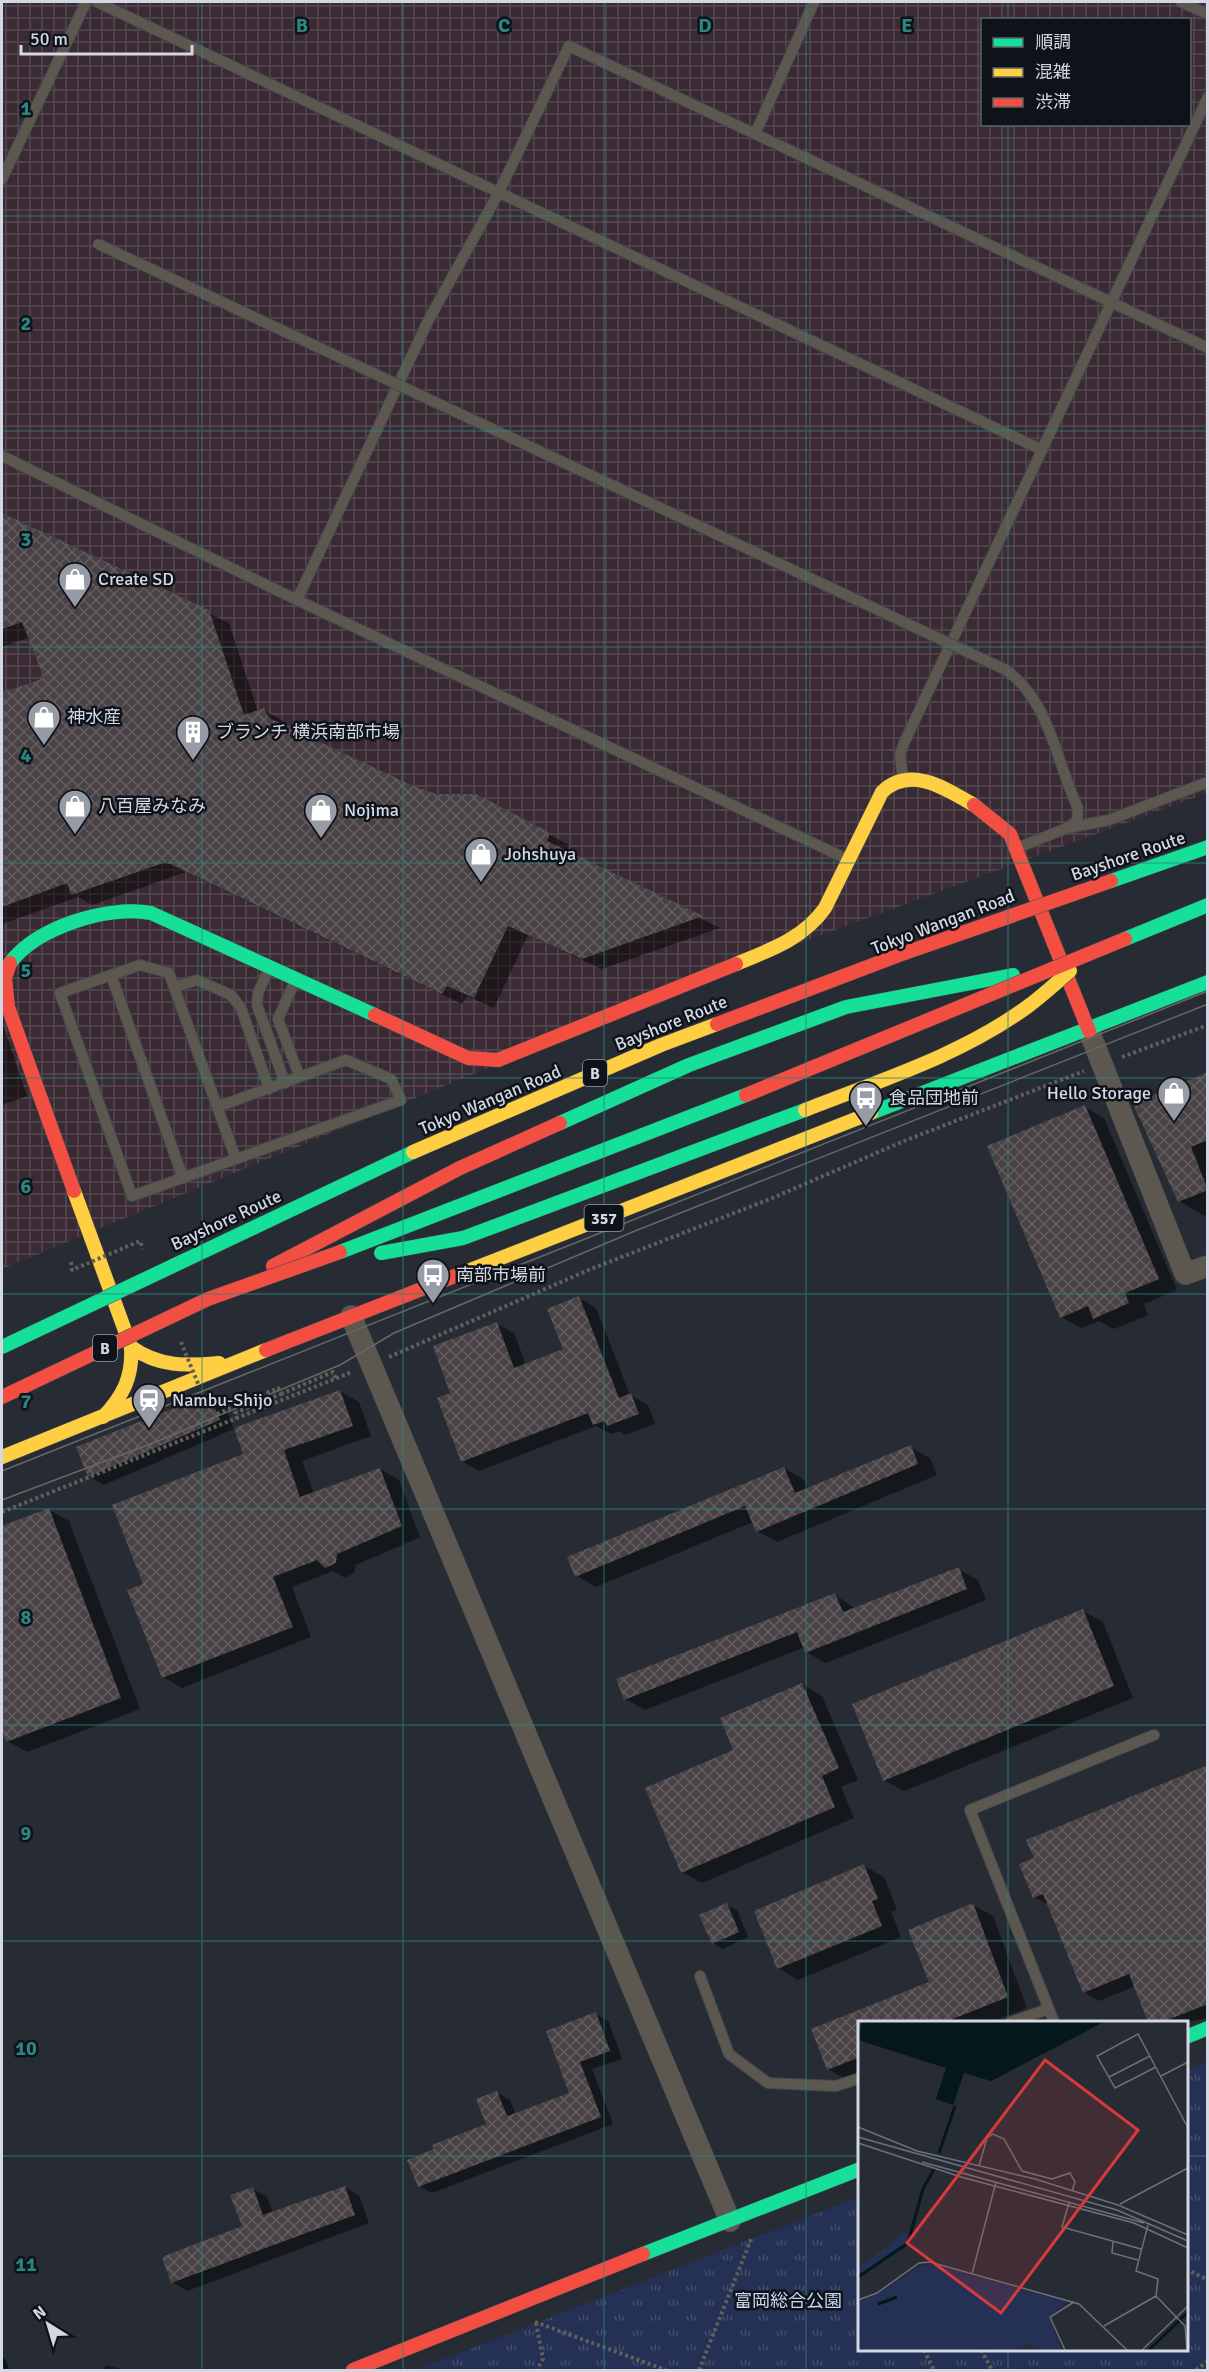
<svg xmlns="http://www.w3.org/2000/svg" width="1209" height="2372" viewBox="0 0 1209 2372" font-family="Signika,'Noto Sans JP',sans-serif">
	<style>
		.industrial { fill: url(#industrial-grid); fill-rule: evenodd }
		.park { fill: url(#park-tufts) }
		.shadow { fill: #0007 }
		.lines { fill: none; stroke-linecap: round; stroke-linejoin: round }
		.stream { stroke: #04171a; stroke-width: 7 }
		.building { fill: url(#building-cross-hatch) }
		.lane-casing { stroke: #43484f; stroke-width: 12 }
		.street-casing { stroke: #43484f; stroke-width: 22 }
		.fast-casing { stroke: #43484f; stroke-width: 15 }
		.slow-casing { stroke: #43484f; stroke-width: 15 }
		.jam-casing { stroke: #43484f; stroke-width: 15 }
		.path { stroke: #615f5a; stroke-width: 4; stroke-dasharray: 3 3; stroke-linecap: butt }
		.lane { stroke: #5c584f; stroke-width: 10 }
		.street { stroke: #5c584f; stroke-width: 21 }
		.fast { stroke: #16e098; stroke-width: 14 }
		.slow { stroke: #ffcf43; stroke-width: 14 }
		.jam { stroke: #f24e42; stroke-width: 14 }
		.tram { stroke: #686766; stroke-width: 1.5 }
		.lane-bridge-casing { stroke: #43484f; stroke-width: 12; stroke-linecap: butt }
		.fast-bridge-casing { stroke: #43484f; stroke-width: 15; stroke-linecap: butt }
		.slow-bridge-casing { stroke: #43484f; stroke-width: 15; stroke-linecap: butt }
		.jam-bridge-casing { stroke: #43484f; stroke-width: 15; stroke-linecap: butt }
		.path-bridge { stroke: #615f5a; stroke-width: 4; stroke-dasharray: 3 3; stroke-linecap: butt }
		.lane-bridge { stroke: #5c584f; stroke-width: 10 }
		.fast-bridge { stroke: #16e098; stroke-width: 14 }
		.slow-bridge { stroke: #ffcf43; stroke-width: 14 }
		.jam-bridge { stroke: #f24e42; stroke-width: 14 }
		.grid { fill: none; stroke: #2c8580; stroke-width: 1.5; stroke-opacity: 0.55 }
		.labels { text-anchor: middle; stroke-width: 5; stroke-linejoin: round; paint-order: stroke }
		.shield { fill: #0e1219; stroke: #989da7; stroke-width: 1.5 }
		.shield-label { font-size: 16px; font-weight: bold; fill: #d3d8e4 }
		.poi-label { font-size: 18px; fill: #d3d8e4; stroke: #0e1219; text-anchor: start }
		.street-label { font-size: 18px; fill: #d3d8e4; stroke: #0e1219 }
		.park-label { font-size: 18px; fill: #cad7f4; stroke: #0e1219 }
		.inset-river { fill: none; stroke: #04171a; stroke-width: 3 }
		.inset-road { fill: none; stroke: #6c707a; stroke-width: 1.5 }
		.view { fill: #d63a3b; fill-opacity: 0.15; stroke: #d63a3b; stroke-width: 3 }
		.inset-edge { fill: none; stroke: #d3d8e4; stroke-width: 3 }
		.grid-label { font-size: 20px; text-anchor: middle; font-weight: bold; fill: #2c8580; stroke: #0e1219; stroke-width: 5; stroke-linejoin: round; paint-order: stroke }
	</style>
	<defs>
		<pattern id="industrial-grid" width="8" height="8" patternUnits="userSpaceOnUse" patternTransform="scale(1.5)"><rect width="8" height="8" fill="#392a33"/><path d="M0 4h8M4 0v8" fill="none" stroke="#554850"/></pattern>
		<pattern id="park-tufts" width="24" height="20" patternUnits="userSpaceOnUse" patternTransform="scale(1.5)"><rect width="24" height="20" fill="#243154"/><path d="M3 7l-1-3M5 7V3M7 7l1-3M15 17l-1-3M17 17v-4M19 17l1-3" fill="none" stroke="#434e6c"/></pattern>
		<pattern id="building-cross-hatch" width="8" height="8" patternUnits="userSpaceOnUse" patternTransform="scale(1.5)"><rect width="8" height="8" fill="#494245"/><path d="M0 0l8 8M0 8l8-8" fill="none" stroke="#625d60"/></pattern>
	</defs>
	<rect width="100%" height="100%" fill="#272b34"/>
	<path class="industrial" d="M 2,2 L 1207,2 L 1207,793 L 708,977 L 2,1269 ZM 982,20 L 1190,20 L 1190,124 L 982,124 Z"/>
	<polygon class="park" points="1207,2062 1207,2370 416,2370 859,2197 860,2350 1186,2350 1187,2071"/>
	<g class="shadow">
		<polygon points="2,515 229,623 258,712 264,710 283,721 287,728 411,787 436,795 475,796 569,845 566,852 720,928 602,969 528,935 494,1008 467,996 462,1004 186,872 92,905 78,897 2,924 2,694 46,679 30,637 2,647"/>
		<polygon points="2,1022 27,1096 2,1105"/>
		<polygon points="1208,1074 1208,1214 1204,1216 1179,1201"/>
		<polygon points="1085,1107 1104,1118 1177,1290 1144,1304 1148,1315 1114,1329 1099,1321 1081,1328 1061,1317"/>
		<polygon points="579,1298 596,1308 630,1395 648,1405 655,1424 625,1435 619,1431 611,1434 596,1426 479,1471 462,1461 452,1394 497,1324 514,1333 526,1365 565,1350"/>
		<polygon points="340,1391 359,1402 371,1436 302,1461 314,1494 380,1469 399,1480 420,1537 356,1565 354,1573 345,1578 333,1571 292,1587 311,1637 182,1688 163,1677 145,1585 245,1455"/>
		<polygon points="209,1395 224,1404 234,1429 104,1485 89,1476"/>
		<polygon points="910,1447 930,1458 937,1475 777,1542 757,1531 753,1522 596,1587 577,1576 784,1468 804,1480 808,1489"/>
		<polygon points="49,1510 69,1521 140,1709 27,1752 7,1741 2,1726 2,1528"/>
		<polygon points="958,1569 978,1580 986,1600 826,1663 806,1652 805,1647 645,1710 625,1699 835,1595 856,1609"/>
		<polygon points="1083,1611 1103,1622 1133,1698 904,1791 884,1780"/>
		<polygon points="802,1684 822,1696 858,1780 841,1787 854,1818 702,1883 682,1872 735,1751"/>
		<polygon points="1208,1767 1208,2018 1186,2022 1150,2022 1135,1986 1099,2001 1084,1992 1049,1905 1034,1897"/>
		<polygon points="864,1866 884,1877 897,1910 891,1912 901,1937 798,1980 779,1968"/>
		<polygon points="727,1905 737,1910 748,1937 723,1949 713,1943"/>
		<polygon points="973,1905 993,1916 1027,2008 991,2022 860,2022 860,2075 848,2080 828,2069 813,2030 931,1983"/>
		<polygon points="596,2014 609,2022 622,2059 592,2069 613,2124 432,2193 419,2186 488,2125 497,2093 510,2100 516,2115 571,2094 548,2032"/>
		<polygon points="345,2187 359,2196 369,2223 187,2291 172,2282 244,2227 253,2189 267,2197 273,2213"/>
		<polygon points="106,2365 124,2370 104,2370"/>
	</g>
	<g class="lines">
		<polyline class="stream" points="2,2361 6,2370"/>
	</g>
	<g class="building">
		<polygon points="2,513 209,610 244,715 264,708 269,718 411,785 436,794 476,794 550,833 547,841 703,916 582,959 508,926 474,998 447,986 442,994 166,862 71,895 67,883 2,907 2,693 44,678 22,622 2,629"/>
		<polygon points="1208,1072 1208,1140 1191,1147 1208,1190 1178,1202 1133,1104"/>
		<polygon points="1085,1105 1159,1279 1125,1293 1129,1303 1093,1319 1088,1306 1060,1318 987,1146"/>
		<polygon points="579,1296 619,1398 631,1393 639,1414 607,1426 605,1421 593,1425 588,1413 461,1462 437,1398 450,1393 433,1346 497,1322 514,1368 563,1349 547,1309"/>
		<polygon points="340,1390 353,1426 284,1450 300,1497 380,1468 402,1526 337,1554 336,1563 325,1568 317,1560 273,1577 293,1627 162,1678 127,1590 143,1584 112,1505 243,1454 234,1428"/>
		<polygon points="209,1394 220,1420 88,1477 76,1447"/>
		<polygon points="911,1445 918,1464 756,1532 745,1506 575,1577 567,1557 784,1467 795,1493"/>
		<polygon points="49,1508 121,1698 6,1742 2,1730 2,1526"/>
		<polygon points="959,1567 967,1589 805,1653 797,1632 624,1700 616,1679 835,1593 843,1612"/>
		<polygon points="1083,1609 1114,1686 883,1781 852,1704"/>
		<polygon points="802,1683 839,1768 822,1776 835,1807 681,1873 645,1788 733,1750 720,1718"/>
		<polygon points="1208,1765 1208,2004 1162,2022 1148,2022 1129,1974 1083,1993 1043,1894 1033,1898 1019,1864 1034,1858 1026,1840"/>
		<polygon points="864,1864 878,1899 872,1901 882,1926 777,1969 754,1911"/>
		<polygon points="727,1903 739,1932 712,1944 699,1915"/>
		<polygon points="973,1903 1008,1997 945,2022 860,2022 860,2057 827,2070 811,2029 929,1982 908,1930"/>
		<polygon points="596,2012 610,2051 580,2062 601,2117 418,2187 407,2160 434,2149 432,2145 486,2124 476,2099 497,2091 507,2116 569,2093 546,2031"/>
		<polygon points="345,2186 355,2215 171,2283 162,2257 242,2226 230,2195 253,2187 263,2215"/>
	</g>
	<g class="lines">
		<defs>
			<g id="lane">
				<polyline points="97,2 1042,450"/>
				<polyline points="1181,2 1208,14"/>
				<polyline points="755,134 814,2"/>
				<polyline points="2,179 86,2"/>
				<polyline points="2,456 297,600 847,859"/>
				<polyline points="297,600 428,321 498,194 569,46 1208,348"/>
				<polyline points="903,778 900,755 904,743 1208,97"/>
				<polyline points="1067,828 1109,820 1208,782"/>
				<polyline points="1017,848 1067,828 1077,821 1078,809 1069,786"/>
				<polyline points="269,968 258,993 257,1005 285,1083"/>
				<polyline points="111,975 183,1178"/>
				<polyline points="295,981 278,1019 299,1075"/>
				<polyline points="174,987 197,980 231,995 241,1008 269,1089"/>
				<polyline points="217,1107 346,1060 391,1079 401,1100 132,1196 60,993 140,965 169,973 236,1159"/>
				<polyline points="700,1976 729,2054 768,2083 836,2086 860,2078"/>
				<polyline points="1011,2022 1048,2009"/>
				<polyline points="1054,2022 970,1810 1154,1735"/>
			</g>
			<g id="street">
				<polyline points="1089,1031 1185,1274 1208,1266"/>
				<polyline points="351,1316 730,2221"/>
			</g>
			<g id="fast">
				<path d="M 10,963 C 37,927 108,905 151,913 L 375,1015"/>
				<polyline points="871,1113 1208,982"/>
				<polyline points="560,1123 689,1065 846,1007 1013,975"/>
				<polyline points="1186,2037 1208,2028"/>
				<polyline points="643,2254 860,2169"/>
			</g>
			<g id="slow">
				<path d="M 736,964 C 770,950 803,939 825,908 L 882,792 C 910,765 945,788 974,805"/>
				<path d="M 74,1191 L 131,1347 C 133,1377 123,1396 103,1417"/>
				<polyline points="460,1274 871,1113"/>
				<path d="M 131,1347 C 159,1367 186,1366 219,1363"/>
				<polyline points="2,1457 266,1350"/>
			</g>
			<g id="jam">
				<polyline points="974,805 1010,834 1089,1031"/>
				<polyline points="10,963 5,978 8,1007 74,1191"/>
				<polyline points="375,1015 468,1058 498,1060 736,964"/>
				<polyline points="273,1266 460,1168 560,1123"/>
				<polyline points="266,1350 460,1274"/>
				<polyline points="353,2370 643,2254"/>
			</g>
		</defs>
		<use href="#lane" class="lane-casing"/>
		<use href="#street" class="street-casing"/>
		<use href="#fast" class="fast-casing"/>
		<use href="#slow" class="slow-casing"/>
		<use href="#jam" class="jam-casing"/>
		<g class="path">
			<polyline points="1122,1057 1208,1025"/>
			<polyline points="389,1357 591,1269 770,1199 904,1141 1084,1071"/>
			<polyline points="281,1394 333,1372 336,1379"/>
			<polyline points="217,1414 278,1388 281,1394 235,1413 238,1420"/>
			<polyline points="2,1512 352,1372"/>
			<polyline points="1186,2269 1208,2280"/>
			<polyline points="535,2322 666,2370"/>
			<polyline points="536,2323 543,2359 537,2370"/>
			<polyline points="924,2350 934,2370"/>
			<polyline points="981,2350 992,2370"/>
			<polyline points="699,2370 752,2237"/>
			<polyline points="1196,2370 1208,2361"/>
		</g>
		<use href="#lane" class="lane"/>
		<use href="#street" class="street"/>
		<use href="#fast" class="fast"/>
		<use href="#slow" class="slow"/>
		<use href="#jam" class="jam"/>
		<g class="tram">
			<polyline points="2,1471 1208,991"/>
			<polyline points="2,1500 153,1443 340,1365 394,1333 635,1231 1208,1004"/>
		</g>
		<defs>
			<path id="lane-bridge" d="M 98,244 L 1006,670 C 1044,697 1053,744 1069,786"/>
			<g id="fast-bridge">
				<polyline points="1111,881 1208,847"/>
				<polyline points="1125,939 1208,905"/>
				<polyline points="340,1252 746,1095"/>
				<polyline points="381,1253 463,1238 805,1110"/>
				<polyline points="2,1347 413,1152"/>
			</g>
			<g id="slow-bridge">
				<path d="M 805,1110 C 881,1080 961,1055 1027,1007 C 1042,996 1056,983 1070,971"/>
				<polyline points="413,1152 661,1045 717,1024"/>
			</g>
			<g id="jam-bridge">
				<polyline points="717,1024 899,955 1111,881"/>
				<polyline points="746,1095 1125,939"/>
				<polyline points="2,1397 208,1299 340,1252"/>
			</g>
		</defs>
		<use href="#lane-bridge" class="lane-bridge-casing"/>
		<use href="#fast-bridge" class="fast-bridge-casing"/>
		<use href="#slow-bridge" class="slow-bridge-casing"/>
		<use href="#jam-bridge" class="jam-bridge-casing"/>
		<g class="path-bridge">
			<polyline points="71,1262 72,1270 140,1241 143,1249"/>
			<polyline points="181,1342 199,1386"/>
		</g>
		<use href="#lane-bridge" class="lane-bridge"/>
		<use href="#fast-bridge" class="fast-bridge"/>
		<use href="#slow-bridge" class="slow-bridge"/>
		<use href="#jam-bridge" class="jam-bridge"/>
	</g>
	<path class="grid" d="M 202,2 L 202,2370M 403,2 L 403,2370M 604,2 L 604,2370M 806,2 L 806,2370M 1008,2 L 1008,20M 1008,124 L 1008,2022M 2,216 L 1208,216M 2,431 L 1208,431M 2,647 L 1208,647M 2,863 L 1208,863M 2,1078 L 1208,1078M 2,1294 L 1208,1294M 2,1509 L 1208,1509M 2,1725 L 1208,1725M 2,1941 L 1208,1941M 2,2156 L 860,2156M 1186,2156 L 1208,2156M 1008,2350 L 1008,2370"/>
	<defs>
		<symbol id="shop-pin" viewBox="-11 -11 22 30"><path d="M0 17L-7.5 6A9.5 9.5 0 1 1 7.5 6Z" fill="#979ba6" stroke="#0e1219"/><path d="M-5-2.5h2.3a2.7 3.5 0 0 1 5.4 0H5L5.5 6h-11ZM-1.5-2.5h3a1.5 2.3 0 0 0-3 0Z" fill="#fff"/></symbol>
		<symbol id="building-pin" viewBox="-11 -11 22 30"><path d="M0 17L-7.5 6A9.5 9.5 0 1 1 7.5 6Z" fill="#979ba6" stroke="#0e1219"/><path d="M-4-6H4V6H1V3H-1V6H-4ZM-2.5-4.3h1.7v1.8h-1.7ZM.8-4.3h1.7v1.8H.8ZM-2.5-1h1.7V.8h-1.7ZM.8-1h1.7V.8H.8Z" fill="#fff"/></symbol>
		<symbol id="bus-pin" viewBox="-11 -11 22 30"><path d="M0 17L-7.5 6A9.5 9.5 0 1 1 7.5 6Z" fill="#979ba6" stroke="#0e1219"/><path d="M-5-6H5V4H4V6H2V4H-2V6H-4V4H-5ZM-3.5-4V0h7V-4ZM-3.5 1.2v1.5H-2V1.2ZM2 1.2v1.5H3.5V1.2Z" fill="#fff"/></symbol>
		<symbol id="station-pin" viewBox="-11 -11 22 30"><path d="M0 17L-7.5 6A9.5 9.5 0 1 1 7.5 6Z" fill="#979ba6" stroke="#0e1219"/><path d="M-3-6H3Q5-6 5-4V2Q5 4 3 4L4.5 6H3L1.5 4h-3L-3 6H-4.5L-3 4Q-5 4-5 2V-4Q-5-6-3-6ZM-3.5-4v3h7v-3ZM-3.5 1v1.5H-2V1ZM2 1v1.5H3.5V1Z" fill="#fff"/></symbol>
	</defs>
	<g fill-rule="evenodd">
		<use href="#shop-pin" x="56" y="560" width="38" height="52"/>
		<use href="#shop-pin" x="25" y="698" width="38" height="52"/>
		<use href="#building-pin" x="174" y="713" width="38" height="52"/>
		<use href="#shop-pin" x="56" y="787" width="38" height="52"/>
		<use href="#shop-pin" x="302" y="791" width="38" height="52"/>
		<use href="#shop-pin" x="462" y="835" width="38" height="52"/>
		<use href="#shop-pin" x="1155" y="1074" width="38" height="52"/>
		<use href="#bus-pin" x="847" y="1079" width="38" height="52"/>
		<use href="#bus-pin" x="414" y="1256" width="38" height="52"/>
		<use href="#station-pin" x="130" y="1381" width="38" height="52"/>
	</g>
	<g class="labels">
		<g class="shield">
			<rect x="583" y="1060" width="24" height="26" rx="4.5"/>
			<rect x="584.5" y="1205" width="39" height="26" rx="4.5"/>
			<rect x="93" y="1335" width="24" height="26" rx="4.5"/>
		</g>
		<g class="shield-label">
			<text x="595" y="1079">B</text>
			<text x="604" y="1224">357</text>
			<text x="105" y="1354">B</text>
		</g>
		<g class="poi-label">
			<text x="98" y="585">Create SD</text>
			<text x="67" y="723">神水産</text>
			<text x="216" y="738">ブランチ 横浜南部市場</text>
			<text x="98" y="812">八百屋みなみ</text>
			<text x="344" y="816">Nojima</text>
			<text x="504" y="860">Johshuya</text>
			<text x="1151" y="1099" text-anchor="end">Hello Storage</text>
			<text x="889" y="1104">食品団地前</text>
			<text x="456" y="1281">南部市場前</text>
			<text x="172" y="1406">Nambu-Shijo</text>
		</g>
		<g class="street-label">
			<text transform="translate(1128 856) rotate(-19)" y="6">Bayshore Route</text>
			<text transform="translate(943 922) rotate(-21)" y="6">Tokyo Wangan Road</text>
			<text transform="translate(671 1023) rotate(-22)" y="6">Bayshore Route</text>
			<text transform="translate(490 1100) rotate(-23)" y="6">Tokyo Wangan Road</text>
			<text transform="translate(226 1220) rotate(-25)" y="6">Bayshore Route</text>
		</g>
		<g class="park-label">
			<text x="788" y="2307">富岡総合公園</text>
		</g>
	</g>
	<g transform="translate(858 2021)">
		<rect width="330" height="330" fill="#272b34"/>
		<path d="M 52,211 L 48,223 L 9,251 L 0,252 L 2,245 L 31,225 L 41,213 Z" fill="#243154"/>
		<path d="M 72,243 L 209,281 L 190,295 L 204,329 L 179,329 L 169,322 L 163,329 L 0,329 L 0,281 L 19,274 L 59,247 Z" fill="#243154"/>
		<path d="M 131,313 L 136,327 L 98,329 L 97,326 Z" fill="#243154"/>
		<path d="M 4,1 L 246,1 L 133,60 L 106,52 L 95,84 L 78,78 L 88,47 L 0,19 Z" fill="#04171a"/>
		<path class="inset-river" d="M 81,132 L 97,85M 0,256 L 50,222 L 65,168 L 76,148M 20,283 L 39,276M 291,329 L 330,291"/>
		<path class="inset-road" d="M 298,46 L 257,67 L 239,35 L 280,13 L 330,107M 303,55 L 330,41M 251,56 L 292,35M 0,106 L 59,130 L 177,158 L 260,184 L 330,214M 0,116 L 259,189 L 330,220M 0,122 L 103,156 L 276,202 L 330,227M 64,141 L 286,202M 121,145 L 129,117 L 135,113 L 146,118 L 164,150 L 194,158 L 212,152 L 217,161 L 214,170M 211,182 L 204,206 L 283,228M 262,183 L 330,147M 290,204 L 278,250 L 300,258 L 298,275 L 327,305 L 329,329M 255,220 L 254,232 L 280,239M 114,253 L 138,161M 0,279 L 19,272 L 61,242 L 72,241 L 221,283 L 269,329M 246,305 L 298,275M 207,329 L 192,296 L 216,281M 284,329 L 330,285"/>
		<path class="view" d="M 187,39 L 280,109 L 143,292 L 49,222 Z"/>
		<rect width="330" height="330" class="inset-edge"/>
	</g>
	<g class="grid-label">
		<text x="302" y="32">B</text>
		<text x="504" y="32">C</text>
		<text x="705" y="32">D</text>
		<text x="907" y="32">E</text>
		<text x="26" y="115">1</text>
		<text x="26" y="330">2</text>
		<text x="26" y="546">3</text>
		<text x="26" y="762">4</text>
		<text x="26" y="977">5</text>
		<text x="26" y="1193">6</text>
		<text x="26" y="1408">7</text>
		<text x="26" y="1624">8</text>
		<text x="26" y="1840">9</text>
		<text x="26" y="2055">10</text>
		<text x="26" y="2271">11</text>
	</g>
	<rect width="1209" height="2372" fill="none" stroke="#d3d8e4" stroke-width="6"/>
	<rect x="981" y="18" width="210" height="108" fill="#0e1219" stroke="#5d616a" stroke-width="1.5"/>
	<rect x="993" y="38" width="30" height="9" fill="#16e098" stroke="#5d616a" stroke-width="1.5"/>
	<text x="1035" y="48" font-size="18" fill="#d3d8e4">順調</text>
	<rect x="993" y="68" width="30" height="9" fill="#ffcf43" stroke="#5d616a" stroke-width="1.5"/>
	<text x="1035" y="78" font-size="18" fill="#d3d8e4">混雑</text>
	<rect x="993" y="98" width="30" height="9" fill="#f24e42" stroke="#5d616a" stroke-width="1.5"/>
	<text x="1035" y="108" font-size="18" fill="#d3d8e4">渋滞</text>
	<g transform="translate(48 2324) rotate(323)" stroke="#0e1219" stroke-width="4.5" paint-order="stroke">
	<path d="M0-4.5L10 22L0 15L-10 22Z" fill="#d3d8e4"/>
	<text y="-9" font-size="16" font-weight="bold" text-anchor="middle" fill="#d3d8e4">N</text>
	</g>
	<path d="M21 45v9h171v-9" fill="none" stroke="#d3d8e4" stroke-width="3"/>
	<text x="30" y="45" font-size="18" fill="#d3d8e4" stroke="#0e1219" stroke-width="4.5" paint-order="stroke">50 m</text>
</svg>
